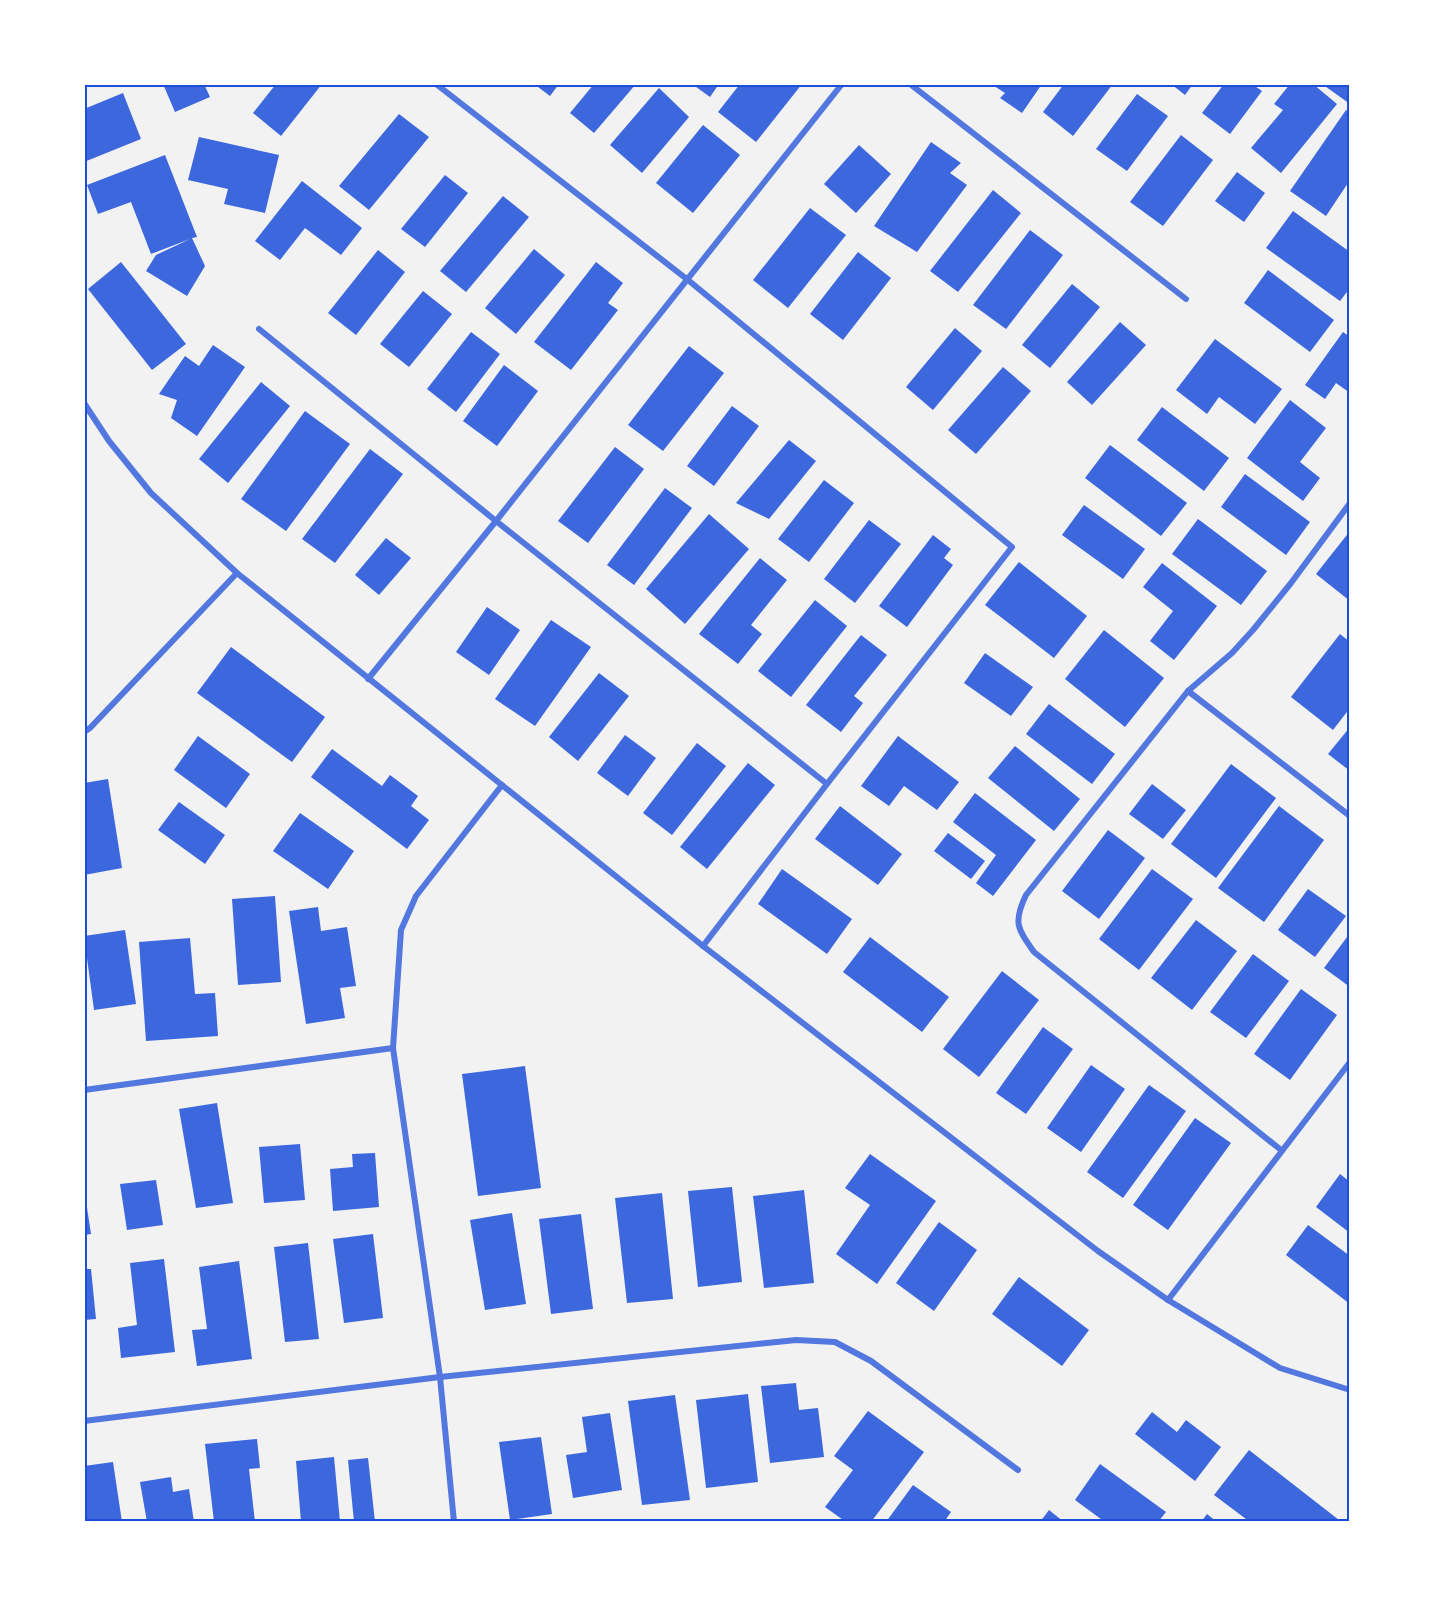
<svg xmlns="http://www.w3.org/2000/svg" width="1434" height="1606" viewBox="0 0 1434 1606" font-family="Rubik,sans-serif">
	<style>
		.building { fill: #3d67dc }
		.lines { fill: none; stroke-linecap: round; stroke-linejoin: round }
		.minor { stroke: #5277de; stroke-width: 6 }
		.neatline { fill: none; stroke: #1d4ed8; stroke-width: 2 }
	</style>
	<rect width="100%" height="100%" fill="#f2f2f2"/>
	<g class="building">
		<polygon points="163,84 204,84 210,97 175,112"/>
		<polygon points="276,84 322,84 281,136 253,113"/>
		<polygon points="534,84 559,84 550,96"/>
		<polygon points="594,84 636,84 594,133 570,113"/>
		<polygon points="692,84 719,84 710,97"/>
		<polygon points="740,84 802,84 756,142 718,112"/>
		<polygon points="991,84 1042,84 1022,113 1000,98 1005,93"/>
		<polygon points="1064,84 1113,84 1073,136 1043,112"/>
		<polygon points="1171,84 1193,84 1185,95"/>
		<polygon points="1224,84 1252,84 1262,91 1230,134 1202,113"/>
		<polygon points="1290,84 1313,84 1337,104 1281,173 1251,148 1283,110 1274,104"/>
		<polygon points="1322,84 1350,84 1350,104"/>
		<polygon points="659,88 689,117 642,173 610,145"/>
		<polygon points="123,93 141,139 84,162 84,109"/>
		<polygon points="1137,94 1168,116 1127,171 1096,149"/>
		<polygon points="1346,110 1350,113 1350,180 1326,216 1290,191"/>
		<polygon points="399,114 429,137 369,210 339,186"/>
		<polygon points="703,125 740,155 693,213 656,183"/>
		<polygon points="1181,135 1213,160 1163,226 1130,202"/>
		<polygon points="199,137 279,155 265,213 224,204 228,189 188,180"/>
		<polygon points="931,142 961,163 950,173 967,185 917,252 874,226"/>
		<polygon points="859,145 891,174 856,213 824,184"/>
		<polygon points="165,155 197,237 192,238 205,266 187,296 146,271 156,255 190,239 151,254 131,202 98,214 87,185"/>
		<polygon points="1237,172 1265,193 1244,222 1215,201"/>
		<polygon points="445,175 468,193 425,247 401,229"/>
		<polygon points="302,181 362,228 341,255 305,228 280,260 255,241"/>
		<polygon points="993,190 1021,213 958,292 930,271"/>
		<polygon points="503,196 529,217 466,292 440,271"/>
		<polygon points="810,208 846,235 788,308 753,280"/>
		<polygon points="1293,211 1350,252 1350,288 1340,301 1266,248"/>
		<polygon points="1030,230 1063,255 1006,329 973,305"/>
		<polygon points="534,249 565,275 516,334 485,308"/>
		<polygon points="378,250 405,272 356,335 328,313"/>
		<polygon points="858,252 891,278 843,340 810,314"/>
		<polygon points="121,262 186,344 152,370 88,289"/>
		<polygon points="596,262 623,283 608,303 618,310 571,370 534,342"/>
		<polygon points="1268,270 1334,320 1310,352 1244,303"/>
		<polygon points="1072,284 1100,307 1050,368 1022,345"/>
		<polygon points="423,291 452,314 409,367 380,344"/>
		<polygon points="1120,322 1146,345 1092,405 1067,382"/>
		<polygon points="955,328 982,351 933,410 906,387"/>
		<polygon points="471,332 500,354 456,412 427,389"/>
		<polygon points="1343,332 1350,337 1350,393 1336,383 1325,399 1305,385"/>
		<polygon points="1215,339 1282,389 1255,424 1219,397 1207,414 1176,390"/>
		<polygon points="213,345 245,367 197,436 171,418 177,400 159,394 185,356 199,366"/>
		<polygon points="689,346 724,373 663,451 628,425"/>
		<polygon points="504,365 538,391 497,446 463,421"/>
		<polygon points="1003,367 1031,391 976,454 948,430"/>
		<polygon points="261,382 290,406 228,483 199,459"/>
		<polygon points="1290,400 1326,428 1300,462 1320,478 1303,501 1247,458"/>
		<polygon points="732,406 759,426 714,486 687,466"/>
		<polygon points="1162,407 1229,458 1204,491 1137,440"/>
		<polygon points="305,411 350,444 286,531 241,499"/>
		<polygon points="789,440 816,461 769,519 736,503"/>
		<polygon points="1110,445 1187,503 1161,536 1085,478"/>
		<polygon points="615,447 644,469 588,543 558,521"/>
		<polygon points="370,449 403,474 335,563 302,539"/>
		<polygon points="1245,474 1310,522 1286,555 1221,507"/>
		<polygon points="824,480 854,503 809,562 778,539"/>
		<polygon points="665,488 692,508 634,585 607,565"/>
		<polygon points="1084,505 1145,549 1123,579 1062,535"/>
		<polygon points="709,514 749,549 685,624 646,589"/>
		<polygon points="1198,519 1267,571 1241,605 1172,554"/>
		<polygon points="869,520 901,544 855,603 824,579"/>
		<polygon points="1350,531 1350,601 1316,574"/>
		<polygon points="933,535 951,549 944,558 953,565 907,627 879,606"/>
		<polygon points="386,538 411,558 379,595 355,575"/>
		<polygon points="760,558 787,580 751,625 762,634 738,664 699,634"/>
		<polygon points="1019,562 1087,616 1054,658 985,605"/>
		<polygon points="1162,563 1217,606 1174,660 1150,641 1173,611 1143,587"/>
		<polygon points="815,600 847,626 791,697 758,671"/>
		<polygon points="487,607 520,630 489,675 456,652"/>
		<polygon points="551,620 591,647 535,726 495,699"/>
		<polygon points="1104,630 1164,678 1125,727 1065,679"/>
		<polygon points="1340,634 1350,642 1350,708 1333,730 1291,697"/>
		<polygon points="861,635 887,655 854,696 863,703 841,732 806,705"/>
		<polygon points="231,647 325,717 292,762 197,693"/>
		<polygon points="985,653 1033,687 1011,716 964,683"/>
		<polygon points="599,673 629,696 578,761 549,737"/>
		<polygon points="1049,704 1115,754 1092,784 1026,734"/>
		<polygon points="1350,727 1350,771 1328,754"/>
		<polygon points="625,735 656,758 628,796 597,773"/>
		<polygon points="198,736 250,774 226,808 174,770"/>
		<polygon points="898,736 959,782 937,810 904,786 889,806 861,786"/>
		<polygon points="697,743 726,766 672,835 643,813"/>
		<polygon points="1015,746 1080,799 1054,831 988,778"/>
		<polygon points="332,749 382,786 390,775 418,796 411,806 429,820 407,849 311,777"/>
		<polygon points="748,763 775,785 707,869 680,847"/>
		<polygon points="1231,764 1276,798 1216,878 1171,844"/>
		<polygon points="108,779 122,868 84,875 84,783"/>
		<polygon points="1152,784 1186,810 1163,839 1129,814"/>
		<polygon points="975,793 1036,840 993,896 976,883 996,855 953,822"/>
		<polygon points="179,802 225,835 205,864 158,830"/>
		<polygon points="840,806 902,854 878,885 815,839"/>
		<polygon points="1279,806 1324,840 1264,922 1218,888"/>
		<polygon points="300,813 354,851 328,889 273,851"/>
		<polygon points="1108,830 1145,858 1099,919 1062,891"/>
		<polygon points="948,833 985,861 971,879 934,851"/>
		<polygon points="782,869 852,919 827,954 758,904"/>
		<polygon points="1152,869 1193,899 1139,970 1099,939"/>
		<polygon points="1308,889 1346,916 1315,957 1278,930"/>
		<polygon points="275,896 281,982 238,985 232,899"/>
		<polygon points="318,907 321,931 347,927 356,986 340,988 345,1018 306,1024 289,911"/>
		<polygon points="1196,920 1237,951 1192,1010 1151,978"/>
		<polygon points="125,930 136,1004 94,1010 84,936"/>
		<polygon points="1350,933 1350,987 1324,968"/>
		<polygon points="870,937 949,997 922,1032 843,972"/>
		<polygon points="190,938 195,994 215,993 218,1036 146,1041 139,942"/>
		<polygon points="1253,954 1289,981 1246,1038 1210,1012"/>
		<polygon points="1002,971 1039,1000 979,1077 943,1049"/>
		<polygon points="1301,989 1337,1015 1290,1080 1254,1054"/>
		<polygon points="1043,1027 1073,1049 1026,1114 996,1093"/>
		<polygon points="1091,1065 1125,1089 1081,1152 1047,1128"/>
		<polygon points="525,1066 541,1188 478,1196 462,1074"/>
		<polygon points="1149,1085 1186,1111 1123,1198 1087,1172"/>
		<polygon points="217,1103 233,1203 196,1208 179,1109"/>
		<polygon points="1195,1118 1231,1143 1168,1230 1133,1205"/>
		<polygon points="300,1144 305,1200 264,1203 259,1147"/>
		<polygon points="375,1153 379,1207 333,1211 330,1169 353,1167 352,1154"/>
		<polygon points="870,1154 936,1201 877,1284 836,1254 870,1205 845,1188"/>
		<polygon points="1340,1174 1350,1182 1350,1233 1316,1207"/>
		<polygon points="156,1180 163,1225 127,1230 120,1184"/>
		<polygon points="732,1187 742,1282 698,1287 688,1191"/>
		<polygon points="84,1188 91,1234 84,1235"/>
		<polygon points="804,1190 814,1283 764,1288 753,1196"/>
		<polygon points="662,1193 673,1299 627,1303 615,1198"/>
		<polygon points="512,1213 526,1304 485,1310 470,1220"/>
		<polygon points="581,1214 593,1309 551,1314 539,1219"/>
		<polygon points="939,1222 977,1250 934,1311 896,1283"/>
		<polygon points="1308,1225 1350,1256 1350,1304 1286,1255"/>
		<polygon points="373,1234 383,1318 344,1323 333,1239"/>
		<polygon points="308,1243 319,1339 285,1342 274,1247"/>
		<polygon points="164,1259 175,1352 121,1358 118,1328 137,1325 130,1263"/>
		<polygon points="239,1261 252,1359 197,1366 192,1330 207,1329 199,1267"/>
		<polygon points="84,1269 91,1269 96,1319 84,1320"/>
		<polygon points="1019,1277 1089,1330 1062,1366 992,1314"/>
		<polygon points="796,1383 799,1410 818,1408 824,1457 770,1463 761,1386"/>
		<polygon points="748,1394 758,1482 706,1488 696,1400"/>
		<polygon points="675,1395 690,1500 642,1505 628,1401"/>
		<polygon points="868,1411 924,1452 871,1522 846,1522 825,1507 853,1470 834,1456"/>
		<polygon points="1152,1412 1177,1432 1186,1420 1221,1447 1195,1481 1135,1434"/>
		<polygon points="610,1413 622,1490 573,1498 566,1455 587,1452 582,1417"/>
		<polygon points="541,1437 552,1514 510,1520 499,1442"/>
		<polygon points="257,1439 260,1468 249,1469 255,1522 214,1522 205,1444"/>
		<polygon points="1249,1450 1339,1520 1337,1522 1250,1522 1214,1495"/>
		<polygon points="334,1457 340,1522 301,1522 296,1461"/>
		<polygon points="368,1458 375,1522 354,1522 348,1460"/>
		<polygon points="113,1462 122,1522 84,1522 84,1466"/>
		<polygon points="1100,1464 1166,1512 1158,1522 1105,1522 1075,1500"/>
		<polygon points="171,1477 173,1492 189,1489 194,1522 147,1522 140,1482"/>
		<polygon points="913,1485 951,1512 944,1522 886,1522"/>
		<polygon points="1049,1510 1064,1522 1040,1522"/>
		<polygon points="1207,1514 1217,1522 1201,1522"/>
	</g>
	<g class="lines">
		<g class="minor">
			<polyline points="436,84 688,280 1012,547 827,784 703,946"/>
			<polyline points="910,84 1186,299"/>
			<polyline points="259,329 496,521 827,784"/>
			<polyline points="84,403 109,441 151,493 237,573 703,946 1098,1251 1168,1300 1280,1368 1350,1390"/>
			<polyline points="368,679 496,521 842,84"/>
			<polyline points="1188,691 1350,816"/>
			<polyline points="84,732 90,728 237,573"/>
			<polyline points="84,1090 393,1048"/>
			<path d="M 1281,1150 L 1034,952 C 1017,928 1013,922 1026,895 L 1188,691 L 1232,653 L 1253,630 L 1291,583 L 1350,503"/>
			<polyline points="1168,1300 1350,1062"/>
			<polyline points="84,1421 440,1377 796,1340 835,1342 871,1361 1018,1470"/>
			<polyline points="454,1522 440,1377 393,1048 401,930 416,896 502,785"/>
		</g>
	</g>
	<rect width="1434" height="1606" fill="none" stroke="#ffffff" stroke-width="171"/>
	<rect x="86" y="86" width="1262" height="1434" class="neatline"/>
</svg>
